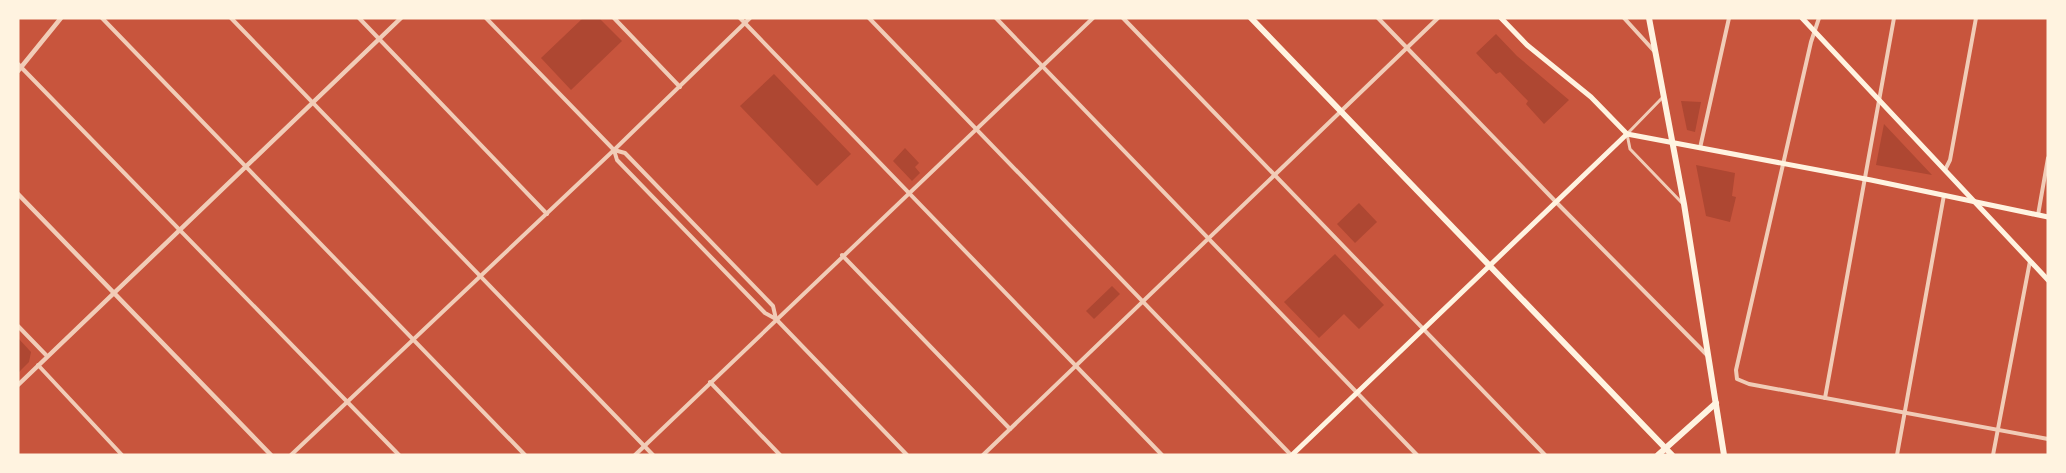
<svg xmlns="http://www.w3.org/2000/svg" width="2066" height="473" viewBox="0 0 2066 473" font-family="'Sofia Sans Condensed',sans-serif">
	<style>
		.green { fill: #ae4732 }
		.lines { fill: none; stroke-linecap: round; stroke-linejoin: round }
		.pedestrian { stroke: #f1ccb7; stroke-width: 3 }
		.minor { stroke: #f1ccb7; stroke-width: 4 }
		.tertiary { stroke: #f1ccb7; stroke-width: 4.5 }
		.secondary { stroke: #fff3e0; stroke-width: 5 }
		.primary { stroke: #fff3e0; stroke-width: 6 }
	</style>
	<rect width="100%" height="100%" fill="#c8553d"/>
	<g class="green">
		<polygon points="583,18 599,18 622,41 571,90 541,58"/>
		<polygon points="1496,34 1517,56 1569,100 1544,124 1526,104 1528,101 1500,72 1496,74 1476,53"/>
		<polygon points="774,74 851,154 817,186 740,106"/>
		<polygon points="1681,101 1701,102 1695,132 1687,130"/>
		<polygon points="1884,124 1932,175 1876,165"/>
		<polygon points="905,148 919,163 915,167 920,173 912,181 893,161"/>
		<polygon points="1696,165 1735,173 1732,196 1736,197 1730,222 1706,216"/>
		<polygon points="1359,203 1377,222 1355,243 1337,224"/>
		<polygon points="1335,254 1384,305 1359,329 1344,314 1319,338 1284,302"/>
		<polygon points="1112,286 1120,294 1094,319 1086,311"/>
		<polygon points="18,338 31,352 29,362 18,373"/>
	</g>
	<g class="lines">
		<polyline class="pedestrian" points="1662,98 1627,134 1630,149 1682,203"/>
		<g class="minor">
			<polyline points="102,18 525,455"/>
			<polyline points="231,18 653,455"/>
			<polyline points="359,18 547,214"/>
			<polyline points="486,18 614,150 617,160 765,313 776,319 907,455"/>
			<polyline points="614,18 680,87"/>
			<polyline points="740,18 1162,455"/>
			<polyline points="869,18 1291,455"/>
			<polyline points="996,18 1417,455"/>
			<polyline points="1123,18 1545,455"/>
			<polyline points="1378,18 1556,202 1707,355"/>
			<polyline points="1624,18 1655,52"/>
			<polyline points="1819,18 1811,42 1736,370 1737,379 1749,384 2048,439"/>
			<polyline points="18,64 399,455"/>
			<polyline points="1700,148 1729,18"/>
			<polyline points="614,150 625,153 773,306 776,319"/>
			<polyline points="1945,170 1950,160 1976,18"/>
			<polyline points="2038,215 2048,158"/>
			<polyline points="842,255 1010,429"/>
			<polyline points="18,326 47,356"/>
			<polyline points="38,365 122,455"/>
			<polyline points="710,382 780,455"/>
			<polyline points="1825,398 1894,18"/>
			<polyline points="291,455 614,150 750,18"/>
			<polyline points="635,455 1093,18"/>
			<polyline points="983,455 1438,18"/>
			<polyline points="1897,455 1944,195"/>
			<polyline points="1993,455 2030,261"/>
		</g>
		<g class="tertiary">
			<polyline points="18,71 61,18"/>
			<polyline points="18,194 271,455"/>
			<polyline points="18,385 401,18"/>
		</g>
		<g class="secondary">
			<polyline points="1501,18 1527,45 1591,97 1627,134"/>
			<polyline points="1802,18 2048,280"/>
			<polyline points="1627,134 1871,180 2048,217"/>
			<polyline points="1292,455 1627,134"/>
		</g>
		<g class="primary">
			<polyline points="1251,18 1672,455"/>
			<polyline points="1649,18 1684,204 1724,455"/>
			<polyline points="1658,455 1716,403"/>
		</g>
	</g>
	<rect width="2066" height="473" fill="none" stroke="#fff3e0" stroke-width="39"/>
</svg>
